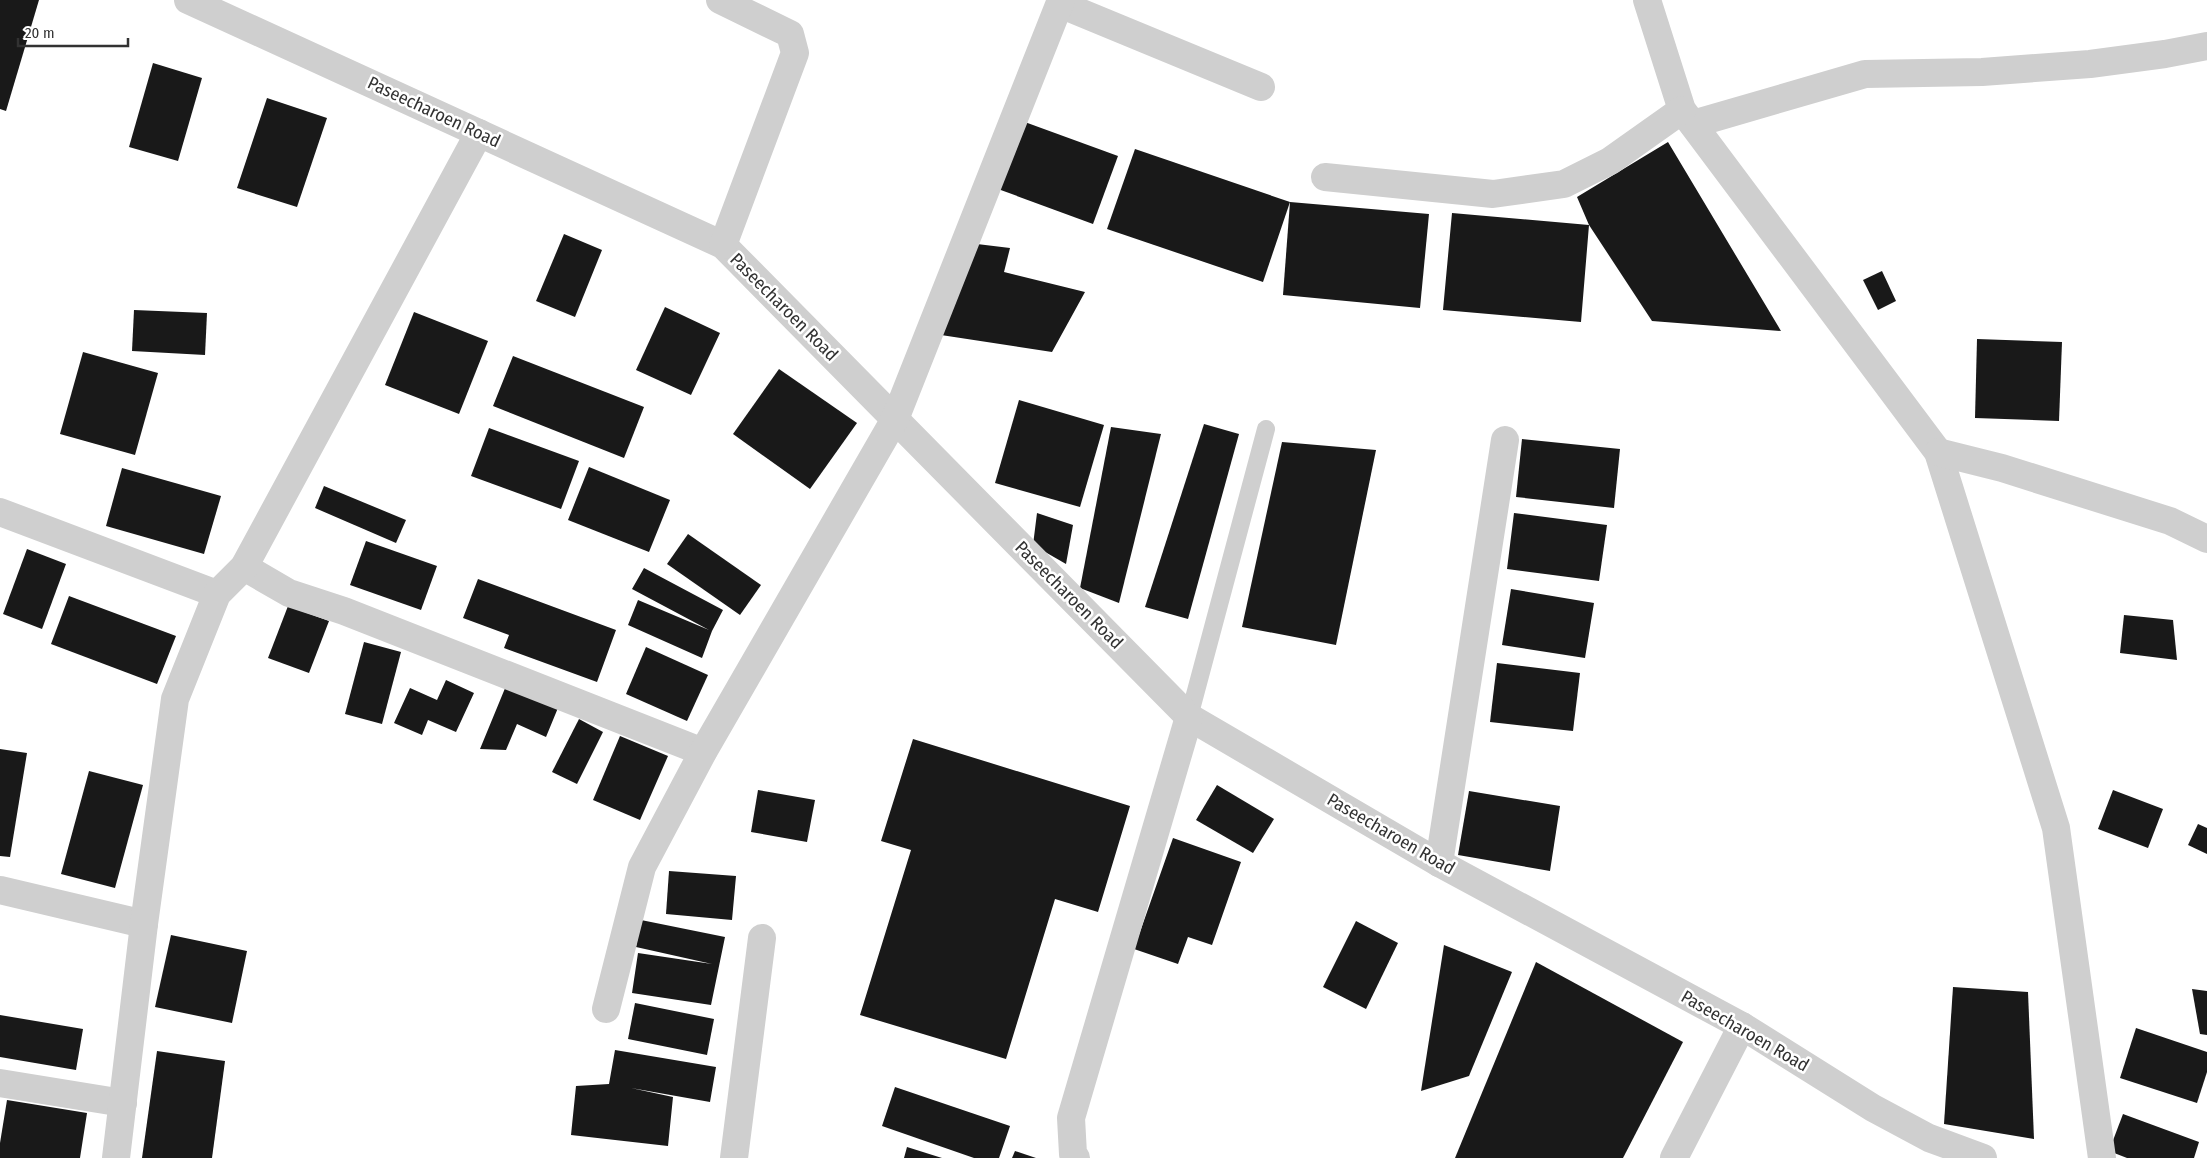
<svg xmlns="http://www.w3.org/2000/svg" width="2207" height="1158" viewBox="0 0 2207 1158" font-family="'Fira Sans Condensed',sans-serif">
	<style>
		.building { fill: #191919 }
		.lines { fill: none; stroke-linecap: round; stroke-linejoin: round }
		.lane { stroke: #cfcfcf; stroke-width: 18 }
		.street { stroke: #cfcfcf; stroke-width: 28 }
		.labels { text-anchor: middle; stroke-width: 5; stroke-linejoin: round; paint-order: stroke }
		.street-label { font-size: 18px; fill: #323232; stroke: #fff }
	</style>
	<rect width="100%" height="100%" fill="#fff"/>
	<g class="building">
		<polygon points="0,0 39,0 6,111 0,109"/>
		<polygon points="153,63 202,78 178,161 129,147"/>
		<polygon points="267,98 327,118 297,207 237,188"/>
		<polygon points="1022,121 1118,156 1093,224 998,189"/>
		<polygon points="1668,142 1781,331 1652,321 1589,225 1581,322 1443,310 1452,213 1589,225 1577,197"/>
		<polygon points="1135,149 1290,202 1263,282 1107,229"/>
		<polygon points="1290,202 1429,214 1420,308 1283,295"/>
		<polygon points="564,234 602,250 575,317 536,301"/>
		<polygon points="977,244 1010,248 1004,272 1085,292 1052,352 941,335"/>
		<polygon points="1882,271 1896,301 1878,310 1863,280"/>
		<polygon points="665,307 720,333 691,395 636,370"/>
		<polygon points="134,310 207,313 205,355 132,351"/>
		<polygon points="414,312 488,341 459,414 385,385"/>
		<polygon points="1977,339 2062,342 2059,421 1975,418"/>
		<polygon points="83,352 158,373 135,455 60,434"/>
		<polygon points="513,356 644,407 624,458 493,406"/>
		<polygon points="779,369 857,423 810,489 733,434"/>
		<polygon points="1019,400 1104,425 1080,507 995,483"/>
		<polygon points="1204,424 1239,434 1188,619 1145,607"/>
		<polygon points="1111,427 1161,434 1119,603 1080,588"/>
		<polygon points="489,428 579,461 561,509 471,476"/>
		<polygon points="1522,439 1620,449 1614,508 1516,497"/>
		<polygon points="1282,442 1376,450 1336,645 1242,627"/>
		<polygon points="589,467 670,500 649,552 568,520"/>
		<polygon points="122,468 221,496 204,554 106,526"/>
		<polygon points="324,486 406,520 396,543 315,508"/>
		<polygon points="1037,513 1073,525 1066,564 1033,545"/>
		<polygon points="1514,513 1607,525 1599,581 1507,569"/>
		<polygon points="688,534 761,585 740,615 667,564"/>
		<polygon points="366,541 437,566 421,610 350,585"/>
		<polygon points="27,549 66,564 42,629 3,614"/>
		<polygon points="644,568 723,610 712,631 702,658 628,625 638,600 709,630 632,589"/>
		<polygon points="478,579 616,630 597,682 504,648 509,635 463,618"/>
		<polygon points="1511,589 1594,603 1585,658 1502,645"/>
		<polygon points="69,596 176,636 157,684 51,644"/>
		<polygon points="288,606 329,621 309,673 268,658"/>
		<polygon points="2124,615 2173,620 2177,660 2120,653"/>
		<polygon points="364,642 401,652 382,724 345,714"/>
		<polygon points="646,647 708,675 687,721 626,694"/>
		<polygon points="1497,663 1580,673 1573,731 1490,722"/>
		<polygon points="446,680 474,693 456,732 428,720 422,735 394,723 410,688 437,700"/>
		<polygon points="508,681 560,703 546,737 517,724 506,750 480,749"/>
		<polygon points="579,719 603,732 577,784 552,772"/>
		<polygon points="620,736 668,756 640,820 593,800"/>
		<polygon points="913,739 1130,806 1098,912 1055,899 1006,1059 860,1015 911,850 881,841"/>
		<polygon points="0,749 27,753 10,857 0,856"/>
		<polygon points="89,771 143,785 115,888 61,874"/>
		<polygon points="1217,785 1274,819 1253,853 1196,820"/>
		<polygon points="758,790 815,800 807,842 751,832"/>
		<polygon points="2113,790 2163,809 2148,848 2098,829"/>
		<polygon points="1469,791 1560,806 1550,871 1458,855"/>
		<polygon points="2198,824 2207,828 2207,854 2188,845"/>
		<polygon points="1173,838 1241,862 1212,945 1188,937 1178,964 1134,949"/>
		<polygon points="669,871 736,876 732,920 666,914"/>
		<polygon points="641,920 725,937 711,1005 632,993 638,953 712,964 636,947"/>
		<polygon points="1356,921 1398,943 1366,1009 1323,987"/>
		<polygon points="171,935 247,951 232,1023 155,1007"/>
		<polygon points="1444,945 1512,972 1469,1076 1421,1091"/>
		<polygon points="1536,962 1683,1042 1623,1158 1455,1158"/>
		<polygon points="1953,987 2028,992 2034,1139 1944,1124"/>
		<polygon points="2192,989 2207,991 2207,1035 2200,1034"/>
		<polygon points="635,1003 714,1019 707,1055 628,1039"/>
		<polygon points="0,1015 83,1029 76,1070 0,1057"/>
		<polygon points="2136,1028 2207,1052 2207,1072 2197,1103 2120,1078"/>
		<polygon points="615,1050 716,1067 710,1102 631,1088 673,1097 668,1146 571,1135 576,1086 609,1084"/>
		<polygon points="157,1051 225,1061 212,1158 142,1158"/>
		<polygon points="895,1087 1010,1126 999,1158 974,1158 882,1126"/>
		<polygon points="7,1100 87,1113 80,1158 0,1158 0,1143"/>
		<polygon points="2123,1114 2199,1142 2194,1158 2127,1158 2109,1151"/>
		<polygon points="907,1147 942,1158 904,1158"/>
		<polygon points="1015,1151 1036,1158 1012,1158"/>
	</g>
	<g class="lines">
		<polyline class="lane" points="1189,717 1266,429"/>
		<g class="street">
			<polyline points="188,0 723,245 1189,717 1439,863 1742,1026 1873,1108 1929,1138 1983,1158"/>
			<polyline points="720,0 790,34 795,53 723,245"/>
			<polyline points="1647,0 1682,110 1938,452 2056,828 2102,1158"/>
			<polyline points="1060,4 1261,87"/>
			<polyline points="1693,124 1865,74 1982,72 2090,64 2165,54 2207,46"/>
			<polyline points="1325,177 1493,194 1564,184 1610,161 1682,110"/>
			<polyline points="1938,452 2002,468 2170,521 2207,539"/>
			<polyline points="0,512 217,594"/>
			<polyline points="244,567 289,593 344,611 703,752"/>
			<polyline points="1439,863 1505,440"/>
			<polyline points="0,890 144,924"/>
			<polyline points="606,1009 642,867 703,752 895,419 1061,0"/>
			<polyline points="0,1083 123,1103"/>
			<polyline points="116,1158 144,924 175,699 217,594 244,567 479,133"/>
			<polyline points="734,1158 762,938"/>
			<polyline points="1076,1158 1073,1154 1071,1118 1189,717"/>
			<polyline points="1674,1158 1742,1026"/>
		</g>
	</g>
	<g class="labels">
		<g class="street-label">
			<text transform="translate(434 112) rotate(25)" y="6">Paseecharoen Road</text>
			<text transform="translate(784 307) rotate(45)" y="6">Paseecharoen Road</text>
			<text transform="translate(1069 595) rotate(45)" y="6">Paseecharoen Road</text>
			<text transform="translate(1391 834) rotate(30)" y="6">Paseecharoen Road</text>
			<text transform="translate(1745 1031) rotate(30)" y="6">Paseecharoen Road</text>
		</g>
	</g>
	<path d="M18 38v8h110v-8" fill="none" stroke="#323232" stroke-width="2.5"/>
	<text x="25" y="38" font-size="15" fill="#323232" stroke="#ffffff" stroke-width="4" paint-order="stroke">20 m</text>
</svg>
